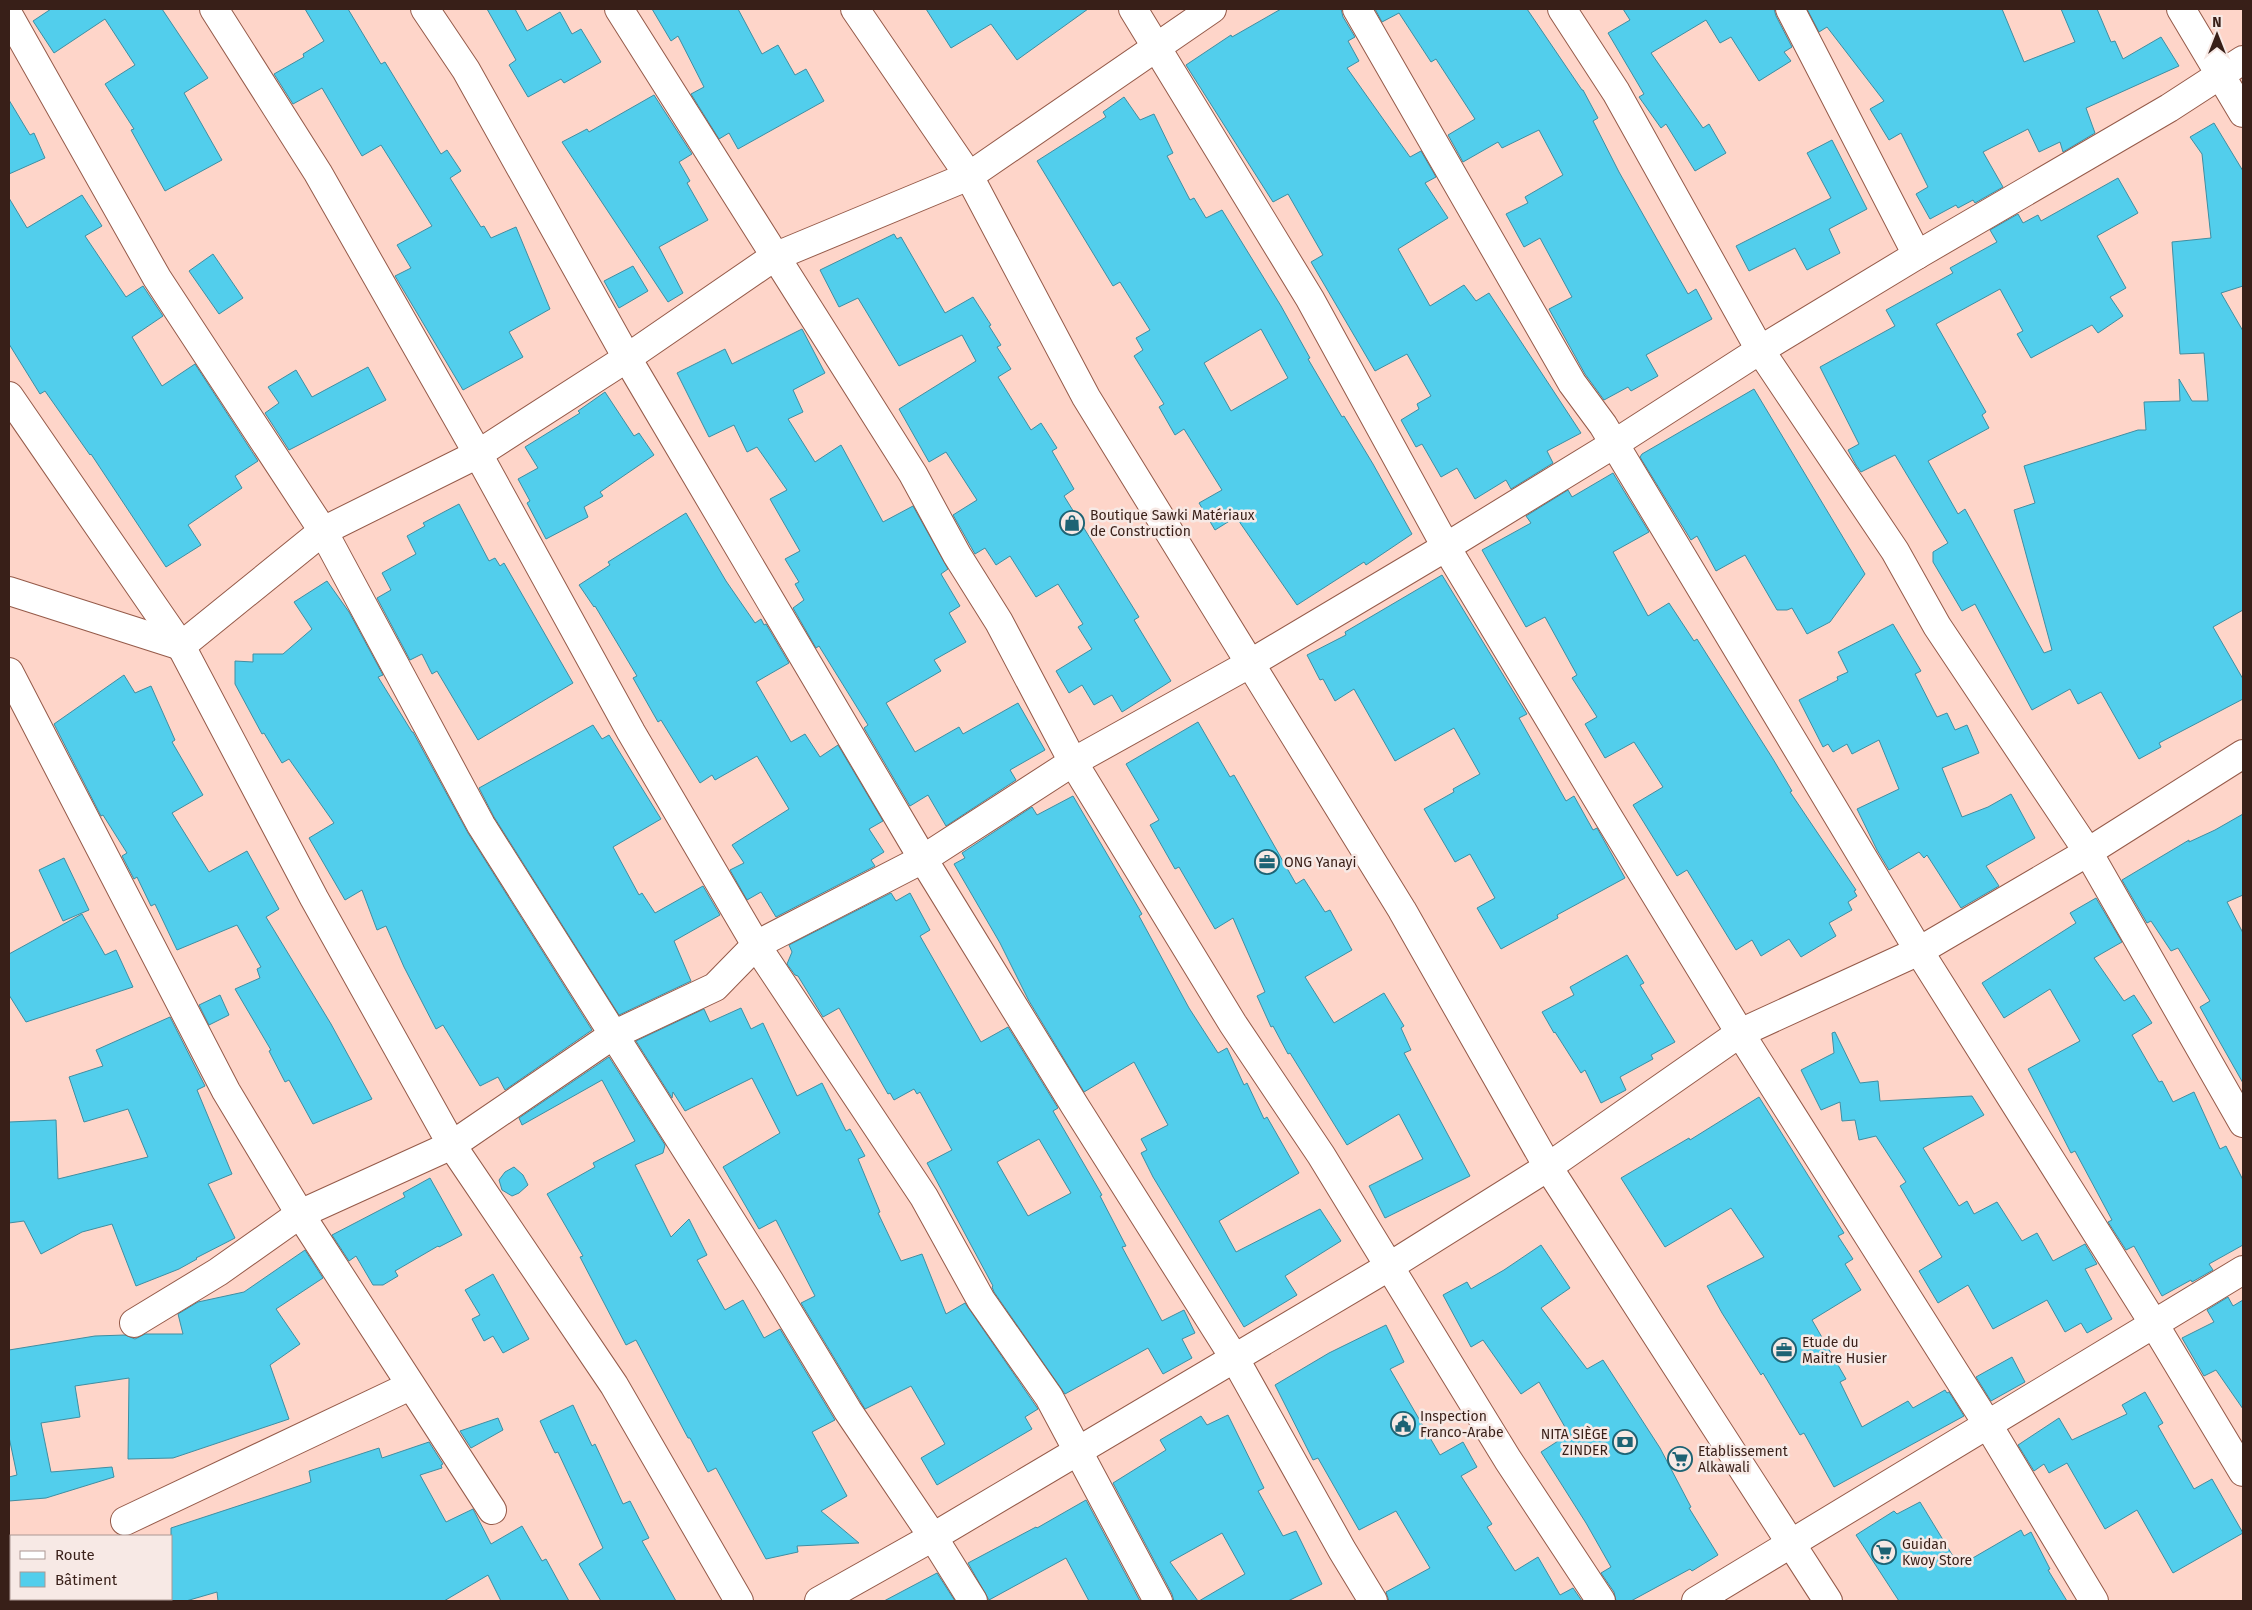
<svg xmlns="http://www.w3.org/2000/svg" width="2252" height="1610" viewBox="0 0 2252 1610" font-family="'Fira Sans',sans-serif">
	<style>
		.building { fill: #52ceec; stroke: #3f8ea2; fill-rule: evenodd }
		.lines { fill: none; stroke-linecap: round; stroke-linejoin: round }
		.minor-casing { stroke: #955a49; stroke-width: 30 }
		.minor { stroke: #fff; stroke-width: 28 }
		.labels { text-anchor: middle; stroke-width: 5; stroke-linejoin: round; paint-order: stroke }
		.poi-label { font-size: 14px; fill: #381f18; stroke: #f7e9e5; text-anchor: start }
	</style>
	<rect width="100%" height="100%" fill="#fed5c9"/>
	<g class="building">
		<polygon points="51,9 162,9 208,78 184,93 222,160 165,191 131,130 134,129 105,84 135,65 105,19 54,53 33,21"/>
		<polygon points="305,9 348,9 381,64 385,62 441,154 447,150 461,171 450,178 481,227 484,226 491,238 516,227 550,309 509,332 523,357 463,390 395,276 411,268 397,245 432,226 381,145 362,156 322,88 293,104 274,74 304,57 303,54 324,41"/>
		<polygon points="487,9 515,9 527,31 560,12 572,34 581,29 601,62 564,83 561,79 528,97 509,65 516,60"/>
		<polygon points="652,9 738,9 762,54 778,45 795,75 806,69 824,101 738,149 729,133 719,139 691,94 704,87 678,36 671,41"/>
		<polygon points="926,9 1088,9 1017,60 991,24 951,48"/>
		<polygon points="1281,9 1341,9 1343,17 1355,37 1348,41 1359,61 1347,68 1410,157 1421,151 1436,177 1425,183 1448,218 1398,249 1430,306 1464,285 1476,301 1489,293 1581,433 1547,451 1553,463 1511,489 1506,480 1475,499 1457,468 1441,477 1422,444 1416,447 1401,420 1419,409 1417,404 1431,396 1407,354 1375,371 1311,262 1323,255 1288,194 1273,202 1186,65 1231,35 1232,37"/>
		<polygon points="1375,9 1527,9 1582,90 1583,90 1598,118 1593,121 1619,172 1688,294 1696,289 1712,319 1646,355 1658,376 1631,391 1628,387 1604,400 1585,374 1549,309 1572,297 1540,238 1524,247 1506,214 1528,203 1525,197 1563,175 1539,130 1502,148 1498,142 1463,162 1448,135 1475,119 1436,59 1431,62 1399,13 1382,22"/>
		<polygon points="1623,9 1774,9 1776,16 1792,47 1784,52 1791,61 1759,81 1731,37 1720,43 1706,20 1651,53 1703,128 1709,124 1726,153 1695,171 1666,124 1661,128 1639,97 1644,94 1608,33 1630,20"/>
		<polygon points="1807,9 2002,9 2024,62 2075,42 2061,9 2097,9 2111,42 2115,41 2123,59 2161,37 2179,66 2086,108 2095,133 2063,152 2060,142 2039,152 2028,129 1983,152 2003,187 1975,203 1973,200 1958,208 1956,205 1930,219 1916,194 1928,187 1901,133 1889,140 1870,109 1884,101 1827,27 1819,32"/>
		<polygon points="654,95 692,154 679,162 690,181 687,183 708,220 659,247 683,293 668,302 562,142 587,129 589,132"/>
		<path d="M 1124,97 L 1140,120 L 1154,114 L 1173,153 L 1167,156 L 1190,200 L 1194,198 L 1206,218 L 1222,210 L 1281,306 L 1310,358 L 1308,359 L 1342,417 L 1344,416 L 1373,464 L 1412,534 L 1366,565 L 1364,562 L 1297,605 L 1236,517 L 1215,530 L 1199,503 L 1222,490 L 1184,429 L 1175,435 L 1159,407 L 1164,404 L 1134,356 L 1143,350 L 1136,338 L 1150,330 L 1120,282 L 1113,286 L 1037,161 L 1106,117 L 1103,112 ZM 1261,329 L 1288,378 L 1231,411 L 1204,363 Z"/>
		<polygon points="9,100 30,135 34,133 45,158 9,174"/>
		<polygon points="2214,123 2243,171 2243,286 2221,293 2243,331 2243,610 2213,627 2243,679 2243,699 2159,743 2161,747 2139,759 2101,692 2078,704 2070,689 2032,710 1975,604 1962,611 1933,562 1933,552 1948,543 1895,455 1861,472 1856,465 1848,450 1859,444 1820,367 1895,326 1886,310 1953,273 1950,268 1997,242 1990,230 2018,214 2023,223 2038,215 2041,221 2118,178 2138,213 2097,236 2126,288 2110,297 2123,316 2098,333 2092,325 2031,358 2017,334 2023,331 2000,289 1936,324 1986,412 1982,415 1989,428 1928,461 1958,514 1965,509 2044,653 2052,650 2014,510 2035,503 2024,466 2138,430 2146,430 2144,402 2180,401 2179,379 2192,401 2208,401 2204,353 2180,354 2172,242 2211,238 2202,154 2190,137"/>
		<polygon points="1832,140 1867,209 1829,229 1840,253 1807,270 1795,248 1749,271 1736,246 1831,198 1807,153"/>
		<polygon points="82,195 102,226 85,236 126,297 143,286 163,316 132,337 162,386 195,364 258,461 235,476 242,488 188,525 201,545 166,567 91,454 90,455 45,391 40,394 9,344 9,198 27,228"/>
		<polygon points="894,234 897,239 901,237 945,313 973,297 991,325 989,326 1001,345 997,347 1011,369 998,377 1031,430 1041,423 1057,448 1052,451 1074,489 1064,496 1139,617 1134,620 1171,681 1122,712 1112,695 1094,705 1082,685 1069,693 1056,671 1092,649 1078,627 1083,624 1058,584 1036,597 1010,556 996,565 985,548 975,554 953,515 977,500 946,452 929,462 899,409 976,361 962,335 899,366 858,298 839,307 820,270"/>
		<polygon points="213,254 243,298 219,314 189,271"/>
		<polygon points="633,266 648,291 619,308 604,281"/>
		<polygon points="802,329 825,373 793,390 803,412 788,419 815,462 841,445 883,522 913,506 948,569 941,574 960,606 949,613 966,642 934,660 941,671 886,703 915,752 959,727 963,734 1018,703 1045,750 1010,770 1016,780 946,826 928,795 910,806 864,728 868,725 819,646 816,648 793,608 804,600 795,584 799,582 785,559 800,551 770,499 787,490 757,447 747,452 734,425 709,437 677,373 725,349 732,364"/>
		<polygon points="368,367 386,400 289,450 265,413 279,403 268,387 296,370 312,397"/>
		<polygon points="1754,389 1865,574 1830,622 1807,634 1792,608 1787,610 1777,610 1745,555 1716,571 1697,536 1691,540 1640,457 1642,454"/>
		<polygon points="605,392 634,436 639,433 654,455 600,492 603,496 584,507 588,517 546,539 527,503 530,501 518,479 538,468 525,447 580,413 578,411"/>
		<polygon points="1613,473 1649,532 1613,552 1648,616 1669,603 1694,641 1697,639 1773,759 1792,791 1790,792 1856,890 1854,891 1857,896 1848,902 1852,910 1829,923 1836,936 1801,957 1789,939 1761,956 1752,940 1736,950 1687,870 1677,876 1633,805 1663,787 1634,742 1605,758 1585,724 1597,717 1572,678 1577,675 1545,617 1526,627 1482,550 1531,523 1526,516 1568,490 1572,497"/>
		<polygon points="459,504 489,561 495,558 500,566 504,563 573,683 478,740 437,671 432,674 422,654 410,660 377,598 391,590 382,573 416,554 407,536 425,526 423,523"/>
		<polygon points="686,513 726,581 755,623 761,619 764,625 766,624 789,663 756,682 791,742 805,734 820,757 838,745 883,821 869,829 884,852 871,860 875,866 776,917 761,892 747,900 730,870 744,863 732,845 789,809 757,756 715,780 712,775 700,783 661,720 658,722 633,678 637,676 595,606 594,607 579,585 610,565 608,562"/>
		<polygon points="1442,575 1527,714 1519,718 1566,801 1574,796 1593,830 1597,828 1625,878 1557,915 1558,918 1501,949 1477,908 1495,898 1470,854 1455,862 1424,809 1454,792 1453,789 1480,774 1454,728 1395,761 1354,689 1335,701 1323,679 1320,680 1307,655 1346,635 1345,632"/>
		<polygon points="327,581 349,612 383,675 378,677 412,732 413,732 468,833 592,1030 505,1090 498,1077 480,1086 443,1025 436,1029 404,967 386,926 377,930 362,890 345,900 309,838 334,823 289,759 282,763 264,733 262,734 235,684 235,661 253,662 253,654 283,654 312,629 294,602"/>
		<polygon points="1893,624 1921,671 1915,674 1937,717 1947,713 1955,730 1967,725 1979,753 1942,768 1962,817 1988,807 2011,794 2035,838 1986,866 1999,886 1961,908 1927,855 1924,858 1919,852 1889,870 1877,850 1857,809 1899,789 1879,740 1852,754 1847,744 1833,752 1828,744 1823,747 1799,700 1838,680 1837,677 1848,672 1838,652"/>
		<polygon points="124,675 135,693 151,686 175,740 172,742 203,795 172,813 209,872 247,851 279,909 266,917 331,1024 372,1099 313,1124 289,1080 285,1082 269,1051 271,1050 235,989 260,978 257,969 261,967 237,925 177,950 155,904 151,906 137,877 134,879 122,856 127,853 103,815 101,816 54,724"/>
		<polygon points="1198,722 1230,777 1234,775 1296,884 1304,879 1325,912 1330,910 1352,950 1305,977 1334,1023 1384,993 1404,1026 1401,1028 1411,1050 1404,1053 1470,1176 1385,1218 1369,1186 1423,1159 1399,1114 1347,1145 1290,1053 1288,1054 1273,1026 1271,1027 1257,996 1265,992 1233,918 1215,929 1179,867 1175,869 1150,825 1159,820 1126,764"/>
		<polygon points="593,725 602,739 609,735 661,819 613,847 639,895 642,893 655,913 703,886 720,915 674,941 691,981 619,1015 494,817 479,788"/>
		<polygon points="1073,796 1142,914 1139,916 1189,1008 1218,1053 1227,1048 1244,1085 1247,1083 1264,1119 1267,1117 1299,1173 1219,1221 1236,1252 1320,1209 1341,1241 1285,1276 1297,1295 1244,1327 1153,1177 1141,1153 1147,1150 1141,1139 1168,1125 1134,1062 1084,1092 1029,1001 1000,943 954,864 965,858 962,853 1032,807 1037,815"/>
		<polygon points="2243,814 2243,895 2227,902 2243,933 2243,1083 2200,1007 2210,1001 2178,948 2171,951 2151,921 2147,923 2122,880 2189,840 2189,842 2215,830"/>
		<polygon points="64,858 89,910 63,921 39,870"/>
		<path d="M 891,893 L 896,901 L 910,893 L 930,930 L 920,936 L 981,1042 L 1008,1027 L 1058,1108 L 1053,1111 L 1102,1195 L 1100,1196 L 1126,1246 L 1122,1247 L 1162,1321 L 1184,1310 L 1195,1333 L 1182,1339 L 1192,1358 L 1163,1374 L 1148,1348 L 1065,1394 L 994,1292 L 992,1287 L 993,1286 L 927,1163 L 952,1150 L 920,1092 L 917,1094 L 914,1089 L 894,1100 L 890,1093 L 888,1094 L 839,1008 L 823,1017 L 798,976 L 795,975 L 787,964 L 792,952 L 789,945 ZM 1039,1139 L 1071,1193 L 1028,1216 L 997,1162 Z"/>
		<polygon points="2096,898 2122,942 2094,958 2124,1001 2134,995 2152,1023 2132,1035 2159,1082 2162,1081 2173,1102 2194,1092 2220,1149 2226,1146 2243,1180 2243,1245 2209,1264 2213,1270 2192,1282 2191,1280 2162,1296 2134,1246 2126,1250 2108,1222 2112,1220 2075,1151 2071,1153 2028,1069 2080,1041 2050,989 2004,1018 1982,983 2076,923 2070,913"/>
		<polygon points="82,914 105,955 116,950 133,987 26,1022 9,995 9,954"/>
		<polygon points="1627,955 1644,983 1640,985 1675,1042 1651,1055 1653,1059 1620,1077 1626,1090 1601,1103 1585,1070 1581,1073 1555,1032 1554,1033 1542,1012 1574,995 1570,987"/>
		<polygon points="220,995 229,1015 209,1025 199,1005"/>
		<polygon points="741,1008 751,1029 763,1023 797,1096 822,1083 846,1131 850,1129 865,1156 858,1159 880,1212 878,1213 901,1261 922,1254 946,1314 965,1303 1038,1409 1025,1417 1032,1429 937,1485 921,1458 945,1444 911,1386 865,1409 801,1303 815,1296 776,1220 759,1229 723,1167 780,1133 752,1078 685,1111 673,1092 672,1098 636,1041 704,1009 710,1022"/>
		<polygon points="170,1017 205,1086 197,1090 232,1174 208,1184 235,1238 196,1258 197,1259 179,1269 136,1286 112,1224 82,1232 41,1254 24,1221 9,1223 9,1122 56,1120 58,1179 148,1157 128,1109 84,1122 69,1077 103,1066 96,1050"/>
		<polygon points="1835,1032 1860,1083 1878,1081 1880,1101 1972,1096 1984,1115 1923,1148 1959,1206 1967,1201 1974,1214 1997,1202 2022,1241 2037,1233 2053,1261 2085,1244 2097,1264 2085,1269 2112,1319 2087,1333 2081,1323 2065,1332 2047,1300 1993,1329 1968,1285 1938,1303 1919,1271 1942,1257 1900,1186 1906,1182 1876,1136 1859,1140 1855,1120 1842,1121 1840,1102 1821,1110 1801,1070 1834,1053 1832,1033"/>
		<polygon points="609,1057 665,1145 663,1153 635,1165 671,1237 689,1219 707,1255 697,1260 725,1310 743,1300 764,1338 780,1329 835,1420 812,1432 847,1496 821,1511 859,1543 797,1546 798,1552 766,1559 716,1468 708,1472 690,1438 688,1438 636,1340 626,1345 580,1257 583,1256 547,1194 595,1167 593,1163 635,1141 602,1080 522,1125 519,1118"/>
		<polygon points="1759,1097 1844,1233 1838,1236 1853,1259 1845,1264 1861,1290 1812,1320 1846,1379 1840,1382 1862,1427 1908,1401 1913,1408 1945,1390 1947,1393 1949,1392 1964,1416 1834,1487 1804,1433 1800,1435 1763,1373 1761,1375 1722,1313 1707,1286 1764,1257 1731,1208 1665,1247 1621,1178 1689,1138 1690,1140"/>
		<polygon points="514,1167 523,1175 528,1185 519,1193 512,1196 502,1190 499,1180 505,1172"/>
		<polygon points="430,1178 462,1235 439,1247 438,1246 395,1271 398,1276 383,1285 373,1285 356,1256 349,1261 332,1235 405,1197 403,1193"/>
		<polygon points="1541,1245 1570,1288 1541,1308 1587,1369 1603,1360 1660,1448 1691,1507 1689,1508 1718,1555 1692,1571 1690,1569 1631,1601 1616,1601 1614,1592 1601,1573 1611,1567 1586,1523 1541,1452 1569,1434 1539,1382 1521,1394 1483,1340 1471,1347 1443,1295 1467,1282 1471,1289 1504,1270"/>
		<polygon points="305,1250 323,1278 276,1309 300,1344 270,1365 289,1419 173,1458 128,1459 129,1378 75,1386 80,1417 41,1423 51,1472 112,1467 114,1477 46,1498 9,1501 9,1477 17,1475 9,1437 9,1350 95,1336 125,1335 135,1339 145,1334 183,1334 178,1314 198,1302 244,1292"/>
		<polygon points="493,1274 529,1339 503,1353 493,1336 484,1341 472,1319 480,1315 465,1290"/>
		<polygon points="2228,1297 2233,1306 2243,1300 2243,1409 2216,1370 2204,1376 2182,1338 2214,1322 2207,1310"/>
		<polygon points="1386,1325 1404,1362 1390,1369 1440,1455 1463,1442 1477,1467 1461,1476 1492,1524 1487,1527 1515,1571 1538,1557 1560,1595 1573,1588 1582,1601 1389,1601 1386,1592 1430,1568 1396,1511 1359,1530 1318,1458 1313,1460 1275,1385 1329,1353"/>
		<polygon points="2012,1357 2025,1382 1991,1401 1976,1377"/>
		<polygon points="2145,1392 2163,1423 2158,1426 2194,1489 2212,1479 2243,1533 2173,1573 2137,1510 2105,1529 2067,1463 2049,1473 2044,1464 2034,1471 2018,1445 2059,1418 2072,1440 2127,1414 2122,1405"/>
		<polygon points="573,1405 592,1446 595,1444 623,1504 630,1501 649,1538 642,1541 676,1601 601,1601 579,1564 603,1548 558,1452 555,1453 540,1421"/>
		<polygon points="1228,1415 1264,1488 1258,1491 1283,1536 1296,1531 1322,1584 1288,1601 1199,1601 1245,1574 1222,1533 1170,1562 1198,1601 1174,1601 1172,1594 1113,1483 1166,1450 1160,1440 1201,1416 1207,1425"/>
		<polygon points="498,1418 503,1430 471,1448 460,1431"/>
		<polygon points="429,1442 443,1464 441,1465 442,1468 420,1475 446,1522 473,1509 491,1544 522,1526 542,1561 546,1559 569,1601 501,1601 488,1575 444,1601 218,1601 217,1592 186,1601 171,1601 171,1528 311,1482 309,1471 379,1448 382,1458"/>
		<polygon points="1086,1500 1140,1601 1089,1601 1066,1558 989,1600 968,1563 1036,1527 1037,1528"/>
		<polygon points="1920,1502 1959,1566 2021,1530 2024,1536 2031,1532 2050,1569 2048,1570 2067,1601 1899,1601 1856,1535 1894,1511 1897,1514"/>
		<polygon points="937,1573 955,1601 884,1601"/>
	</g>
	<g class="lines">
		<defs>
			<g id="minor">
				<polyline points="214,9 318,173 478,454 631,732 756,945 924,1197 981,1300 1049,1397 1158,1601"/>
				<polyline points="425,9 466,70 627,358 923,859 1075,1106 1235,1359 1342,1550 1373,1601"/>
				<polyline points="619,9 913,474 957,555 999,622 1073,762 1233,1024 1321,1155 1508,1460 1601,1601"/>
				<polyline points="855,9 969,176 1086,397 1402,910 1548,1167 1828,1601"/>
				<polyline points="1133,9 1310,299 1446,547 1607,815 1740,1033 1988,1425 2094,1601"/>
				<polyline points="1357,9 1572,383 1603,425 1919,951 2154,1324 2243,1472"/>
				<polyline points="1562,9 1616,92 1760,350 1895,551 1937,626 2088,852 2243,1123"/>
				<polyline points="1790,9 1917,255"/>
				<polyline points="2181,9 2243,113"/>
				<polyline points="9,16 157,278 323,531 481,825 770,1282 848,1411 933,1537 973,1601"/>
				<polyline points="9,396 181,646 314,898 453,1147 614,1385 739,1601"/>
				<polyline points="9,591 181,646 323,531 478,454 627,358 774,257 969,176 1212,9"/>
				<polyline points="9,672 226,1091 300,1214 492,1510"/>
				<polyline points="134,1323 218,1272 300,1214 452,1145 613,1035 715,987 756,945 923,859 1073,762 1251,663 1446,547 1614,444 1760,350 1917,255 2169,108 2243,60"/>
				<polyline points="125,1521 410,1386"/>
				<polyline points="819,1601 933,1537 1390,1266 1548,1167 1740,1033 1919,951 2088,852 2243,754"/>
				<polyline points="1696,1601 2243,1270"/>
			</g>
		</defs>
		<use href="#minor" class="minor-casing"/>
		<use href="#minor" class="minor"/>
	</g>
	<defs>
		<symbol id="shop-ring" viewBox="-11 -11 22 22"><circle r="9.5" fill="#f7e9e5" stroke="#1d6374" stroke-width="1.5"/><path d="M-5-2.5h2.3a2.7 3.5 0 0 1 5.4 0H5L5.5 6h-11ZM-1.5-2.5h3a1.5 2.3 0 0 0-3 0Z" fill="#1d6374"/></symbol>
		<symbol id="office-ring" viewBox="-11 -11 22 22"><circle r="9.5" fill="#f7e9e5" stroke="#1d6374" stroke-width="1.5"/><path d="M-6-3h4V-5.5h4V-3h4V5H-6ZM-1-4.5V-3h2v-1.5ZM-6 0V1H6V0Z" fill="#1d6374"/></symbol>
		<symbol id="civic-ring" viewBox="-11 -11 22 22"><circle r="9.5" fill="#f7e9e5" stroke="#1d6374" stroke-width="1.5"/><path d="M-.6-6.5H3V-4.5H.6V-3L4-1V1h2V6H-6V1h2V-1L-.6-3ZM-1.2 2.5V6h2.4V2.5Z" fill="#1d6374"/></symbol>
		<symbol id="bank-ring" viewBox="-11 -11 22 22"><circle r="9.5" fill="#f7e9e5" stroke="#1d6374" stroke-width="1.5"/><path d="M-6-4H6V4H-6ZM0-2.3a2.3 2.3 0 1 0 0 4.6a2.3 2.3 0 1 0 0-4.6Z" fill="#1d6374"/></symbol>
		<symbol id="supermarket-ring" viewBox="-11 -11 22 22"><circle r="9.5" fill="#f7e9e5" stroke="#1d6374" stroke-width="1.5"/><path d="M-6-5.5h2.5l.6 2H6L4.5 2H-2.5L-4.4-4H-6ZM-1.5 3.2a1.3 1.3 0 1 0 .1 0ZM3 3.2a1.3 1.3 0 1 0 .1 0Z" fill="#1d6374"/></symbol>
	</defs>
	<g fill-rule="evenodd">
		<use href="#shop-ring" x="1058" y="509" width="28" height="28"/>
		<use href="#office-ring" x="1253" y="848" width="28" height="28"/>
		<use href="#office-ring" x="1770" y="1336" width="28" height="28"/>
		<use href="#civic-ring" x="1389" y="1410" width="28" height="28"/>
		<use href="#bank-ring" x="1611" y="1428" width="28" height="28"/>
		<use href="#supermarket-ring" x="1666" y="1445" width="28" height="28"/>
		<use href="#supermarket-ring" x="1870" y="1538" width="28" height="28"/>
	</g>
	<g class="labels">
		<g class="poi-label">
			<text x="1090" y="520">Boutique Sawki Matériaux<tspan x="1090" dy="16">de Construction</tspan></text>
			<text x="1284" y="867">ONG Yanayi</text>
			<text x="1802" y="1347">Etude du<tspan x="1802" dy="16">Maitre Husier</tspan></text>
			<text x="1420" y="1421">Inspection<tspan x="1420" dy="16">Franco-Arabe</tspan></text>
			<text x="1608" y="1439" text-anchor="end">NITA SIÈGE<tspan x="1608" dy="16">ZINDER</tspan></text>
			<text x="1698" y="1456">Etablissement<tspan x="1698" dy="16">Alkawali</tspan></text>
			<text x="1902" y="1549">Guidan<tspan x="1902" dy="16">Kwoy Store</tspan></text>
		</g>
	</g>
	<rect width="2252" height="1610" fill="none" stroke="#381f18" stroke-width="20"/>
	<rect x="10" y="1535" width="162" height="65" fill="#f7e9e5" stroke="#ab9893"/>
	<rect x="20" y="1551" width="25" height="8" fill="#ffffff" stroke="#ab9893"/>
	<text x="55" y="1560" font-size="15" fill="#381f18">Route</text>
	<rect x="20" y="1572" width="25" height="15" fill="#52ceec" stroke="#ab9893"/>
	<text x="55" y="1585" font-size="15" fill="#381f18">Bâtiment</text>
	<g transform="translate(2217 35)" stroke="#f7e9e5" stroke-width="4" paint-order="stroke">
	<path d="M0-4L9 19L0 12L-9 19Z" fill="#381f18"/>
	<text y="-8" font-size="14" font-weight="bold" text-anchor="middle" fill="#381f18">N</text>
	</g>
</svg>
